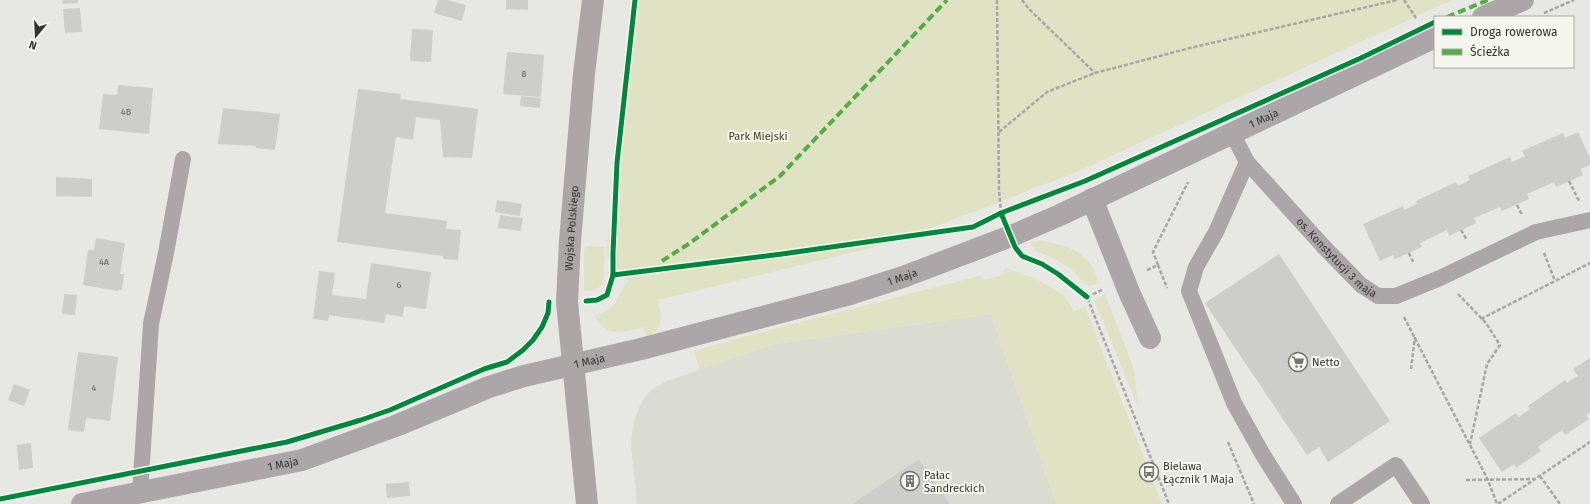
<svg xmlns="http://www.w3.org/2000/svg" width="1590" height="504" viewBox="0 0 1590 504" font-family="'Fira Sans',sans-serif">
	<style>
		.built { fill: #dbdcd1 }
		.green { fill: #dfe3c4 }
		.building { fill: #cdceca }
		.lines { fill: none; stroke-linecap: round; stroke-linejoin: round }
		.path { stroke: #a8a6a5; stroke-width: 2.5; stroke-dasharray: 4 2; stroke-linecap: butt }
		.lane { stroke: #aca6a8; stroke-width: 16 }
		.street { stroke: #aca6a8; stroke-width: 22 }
		.secondary { stroke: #aca6a7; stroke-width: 22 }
		.quiet { stroke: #54ac45; stroke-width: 4; stroke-dasharray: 8 4; stroke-linecap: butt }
		.cycleway-casing { stroke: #f5f7ee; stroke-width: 8 }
		.cycleway { stroke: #00873e; stroke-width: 5 }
		.labels { text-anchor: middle; stroke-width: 4; stroke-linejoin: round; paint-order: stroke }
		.number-label { font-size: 9px; fill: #5c5d5a }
		.street-label { font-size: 11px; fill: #343532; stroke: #f5f7ee }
		.park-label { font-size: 11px; fill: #3c3f16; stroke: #f5f7ee }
		.poi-label { font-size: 11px; fill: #343532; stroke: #f5f7ee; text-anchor: start }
	</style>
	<rect width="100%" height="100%" fill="#e7e7e3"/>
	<polygon class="built" points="991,314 1056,504 637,504 631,445 632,433 635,418 640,406 646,395 654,388 667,381 775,344"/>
	<g class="green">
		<path d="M 635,0 L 1452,0 L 1074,173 L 895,242 L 658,300 C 660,316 666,330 646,336 L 644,327 C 623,332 608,339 594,316 C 601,313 609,311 613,305 C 620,297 621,287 629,281 L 606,255 Z"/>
		<path d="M 1040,241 C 1070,245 1090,253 1099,283 C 1095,285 1091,287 1087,285 C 1083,283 1078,275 1074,272 C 1062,262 1050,256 1035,251 L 1030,242 Z"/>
		<path d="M 588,246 L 605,247 L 603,283 C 599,290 591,291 584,291 L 584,252 L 585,247 Z"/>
		<polygon points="1006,268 1036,279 1064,295 1074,311 1085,307 1162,504 1056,504 991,314 775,344 700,370 694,351 746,336 979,276 982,277 985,280 1002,275 1003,271"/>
		<polygon points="1105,294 1133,367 1139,409 1094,300"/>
	</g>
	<g class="building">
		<polygon points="62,0 78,0 78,3 63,4"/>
		<polygon points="438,0 447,0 466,5 462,21 434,13"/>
		<polygon points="506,0 528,0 528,10 506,9"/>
		<polygon points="80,8 82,32 65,33 63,9"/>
		<polygon points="412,29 433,30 431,62 410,61"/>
		<polygon points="507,52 544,55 541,97 503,94"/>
		<polygon points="118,85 153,88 149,134 99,129 103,94 117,95"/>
		<polygon points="358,89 401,94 400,99 478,109 472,158 443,157 440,120 416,117 413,140 396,137 385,213 447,221 446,229 461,230 458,260 443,259 444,247 443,256 337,242"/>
		<polygon points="521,96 541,98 540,108 520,106"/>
		<polygon points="223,108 280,114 275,150 256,148 256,146 218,144"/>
		<polygon points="1578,132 1590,158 1590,165 1581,169 1583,175 1556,187 1554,182 1527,194 1529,199 1502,211 1500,207 1474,218 1476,223 1449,236 1447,230 1420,243 1422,247 1395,259 1393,255 1380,261 1363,224 1403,206 1404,210 1417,204 1416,201 1456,182 1458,186 1470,180 1468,176 1510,157 1512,162 1525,156 1522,151 1563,133 1565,138"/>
		<polygon points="56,177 92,179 92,197 56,196"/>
		<polygon points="497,200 522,204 520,216 495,212"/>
		<polygon points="500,215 523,218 521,231 498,228"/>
		<polygon points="96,238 125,243 120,274 124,274 122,290 118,290 118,291 83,285 88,250 94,250"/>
		<polygon points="1279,254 1390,421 1328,462 1319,447 1307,455 1205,303"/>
		<polygon points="371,263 431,272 426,309 404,306 403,317 386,314 384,323 329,315 328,321 313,319 319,271 335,273 332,295 366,299"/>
		<polygon points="64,294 77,295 75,315 62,314"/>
		<polygon points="78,352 118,357 110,421 86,418 84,432 68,430"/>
		<polygon points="1590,358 1590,412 1586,415 1589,419 1565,435 1562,430 1538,447 1541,451 1516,468 1514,464 1502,472 1479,438 1516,413 1519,417 1530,409 1528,406 1565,380 1567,383 1578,376 1573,369"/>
		<polygon points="14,384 30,390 24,406 8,400"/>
		<polygon points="31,443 33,468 19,470 17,445"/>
		<polygon points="919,459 950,504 852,504"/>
		<polygon points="409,482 410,496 387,498 386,484"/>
	</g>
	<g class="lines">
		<g class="path">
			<polyline points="997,0 999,189 1001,213"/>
			<polyline points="1022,0 1029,9 1095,73"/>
			<polyline points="1404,0 1416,18"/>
			<polyline points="1544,13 1574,0"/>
			<polyline points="999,132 1047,92 1095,73 1190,48 1397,0"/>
			<polyline points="1569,181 1579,201"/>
			<polyline points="1517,205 1522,215"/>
			<polyline points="1461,230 1467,240"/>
			<polyline points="1409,253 1414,264"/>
			<polyline points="1544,253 1555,281"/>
			<polyline points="1158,265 1153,252 1188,182"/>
			<polyline points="1147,270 1158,265 1167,288"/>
			<polyline points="1102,290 1087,297 1169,504"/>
			<polyline points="1458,294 1486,323 1500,345 1487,364 1470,444"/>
			<polyline points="1404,317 1488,480 1497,504"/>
			<polyline points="1481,319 1590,263"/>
			<polyline points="1411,369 1415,337"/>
			<polyline points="1228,442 1254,504"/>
			<polyline points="1540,476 1560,504"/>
			<polyline points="1466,480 1535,479 1590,442"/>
			<polyline points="1498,504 1535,479"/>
		</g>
		<g class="lane">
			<path id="s1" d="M 1232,133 L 1247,162 L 1324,247 L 1361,285 L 1378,296 L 1396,296 L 1440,278 L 1536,232 L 1590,220"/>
			<polyline points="1247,162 1216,232 1196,267 1189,291 1234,403 1263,455 1294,504"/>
			<polyline points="140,492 151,324 166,253 183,159"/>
			<polyline points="1338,504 1396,465 1422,504"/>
		</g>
		<g class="street">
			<polyline points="1483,17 1523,0"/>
			<polyline points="1092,199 1129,292 1150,338"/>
			<path id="s2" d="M 82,504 L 302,460 L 398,425 L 489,387 L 524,376 L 641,349 L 850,294 L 903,277 L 1016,234 L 1060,215 L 1435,37"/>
		</g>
		<path class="secondary" id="s3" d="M 587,504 L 567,302 L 570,241 L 584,74 L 593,0"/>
		<g class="quiet">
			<polyline points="1447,17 1488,0"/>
			<polyline points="662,261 690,243 780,176 947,0"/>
		</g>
		<defs>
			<g id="cycleway">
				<polyline points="1001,213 1015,247 1022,256 1042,264 1058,274 1087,297"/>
				<polyline points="613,275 782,254 973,227 1001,213 1085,181 1361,58 1435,22"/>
				<polyline points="586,301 597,300 607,295 613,275 613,253 617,163 635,0"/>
				<polyline points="0,499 287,442 361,420 390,410 484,369 507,362 523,350 533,340 542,327 548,313 549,302"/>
			</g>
		</defs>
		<use href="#cycleway" class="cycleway-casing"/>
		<use href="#cycleway" class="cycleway"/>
	</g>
	<defs>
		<symbol id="supermarket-ring" viewBox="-11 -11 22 22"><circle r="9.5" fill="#f5f7ee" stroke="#737370" stroke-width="1.5"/><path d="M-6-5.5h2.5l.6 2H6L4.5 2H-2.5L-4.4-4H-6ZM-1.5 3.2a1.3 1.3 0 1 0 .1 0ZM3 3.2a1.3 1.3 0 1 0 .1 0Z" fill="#737370"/></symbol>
		<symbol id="bus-ring" viewBox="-11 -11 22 22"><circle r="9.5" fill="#f5f7ee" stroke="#737370" stroke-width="1.5"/><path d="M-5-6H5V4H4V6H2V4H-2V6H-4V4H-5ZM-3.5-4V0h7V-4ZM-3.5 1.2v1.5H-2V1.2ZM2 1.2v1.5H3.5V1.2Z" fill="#737370"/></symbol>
		<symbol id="building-ring" viewBox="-11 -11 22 22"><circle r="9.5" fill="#f5f7ee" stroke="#737370" stroke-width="1.5"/><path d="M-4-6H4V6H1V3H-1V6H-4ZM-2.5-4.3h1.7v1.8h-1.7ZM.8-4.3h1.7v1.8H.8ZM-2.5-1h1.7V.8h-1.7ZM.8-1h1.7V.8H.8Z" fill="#737370"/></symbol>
	</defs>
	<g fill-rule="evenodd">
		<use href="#supermarket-ring" x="1287" y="351" width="22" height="22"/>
		<use href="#bus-ring" x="1138" y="461" width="22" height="22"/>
		<use href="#building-ring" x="899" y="470" width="22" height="22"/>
	</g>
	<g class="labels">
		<g class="number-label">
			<text x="524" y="77">8</text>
			<text x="126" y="115">4B</text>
			<text x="104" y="265">4A</text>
			<text x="399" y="288">6</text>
			<text x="94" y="391">4</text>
		</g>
		<g class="street-label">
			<text dy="4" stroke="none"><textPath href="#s2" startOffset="1248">1 Maja</textPath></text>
			<text dy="4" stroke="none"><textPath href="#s3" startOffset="277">Wojska Polskiego</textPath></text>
			<text dy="4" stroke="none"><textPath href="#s1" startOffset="164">os. Konstytucji 3 maja</textPath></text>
			<text dy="4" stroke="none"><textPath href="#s2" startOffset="853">1 Maja</textPath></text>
			<text dy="4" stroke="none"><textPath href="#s2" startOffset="529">1 Maja</textPath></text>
			<text dy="4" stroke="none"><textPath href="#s2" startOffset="205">1 Maja</textPath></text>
		</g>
		<g class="park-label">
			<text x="758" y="140">Park Miejski</text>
		</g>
		<g class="poi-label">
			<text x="1312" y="366">Netto</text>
			<text x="1163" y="470">Bielawa<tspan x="1163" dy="13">Łącznik 1 Maja</tspan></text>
			<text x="924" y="479">Pałac<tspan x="924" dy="13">Sandreckich</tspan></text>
		</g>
	</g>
	<rect x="1434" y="16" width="140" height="52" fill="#f5f7ee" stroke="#a8a9a3"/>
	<rect x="1442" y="29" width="20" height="6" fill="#00873e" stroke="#a8a9a3"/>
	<text x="1470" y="36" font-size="12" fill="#343532">Droga rowerowa</text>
	<rect x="1442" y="49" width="20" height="6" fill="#54ac45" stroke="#a8a9a3"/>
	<text x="1470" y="56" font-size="12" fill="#343532">Ścieżka</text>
	<g transform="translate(36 36) rotate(198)" stroke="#f5f7ee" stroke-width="3" paint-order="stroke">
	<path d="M0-3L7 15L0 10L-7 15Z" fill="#343532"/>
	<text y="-6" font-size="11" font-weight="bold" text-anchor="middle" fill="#343532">N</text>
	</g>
</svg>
